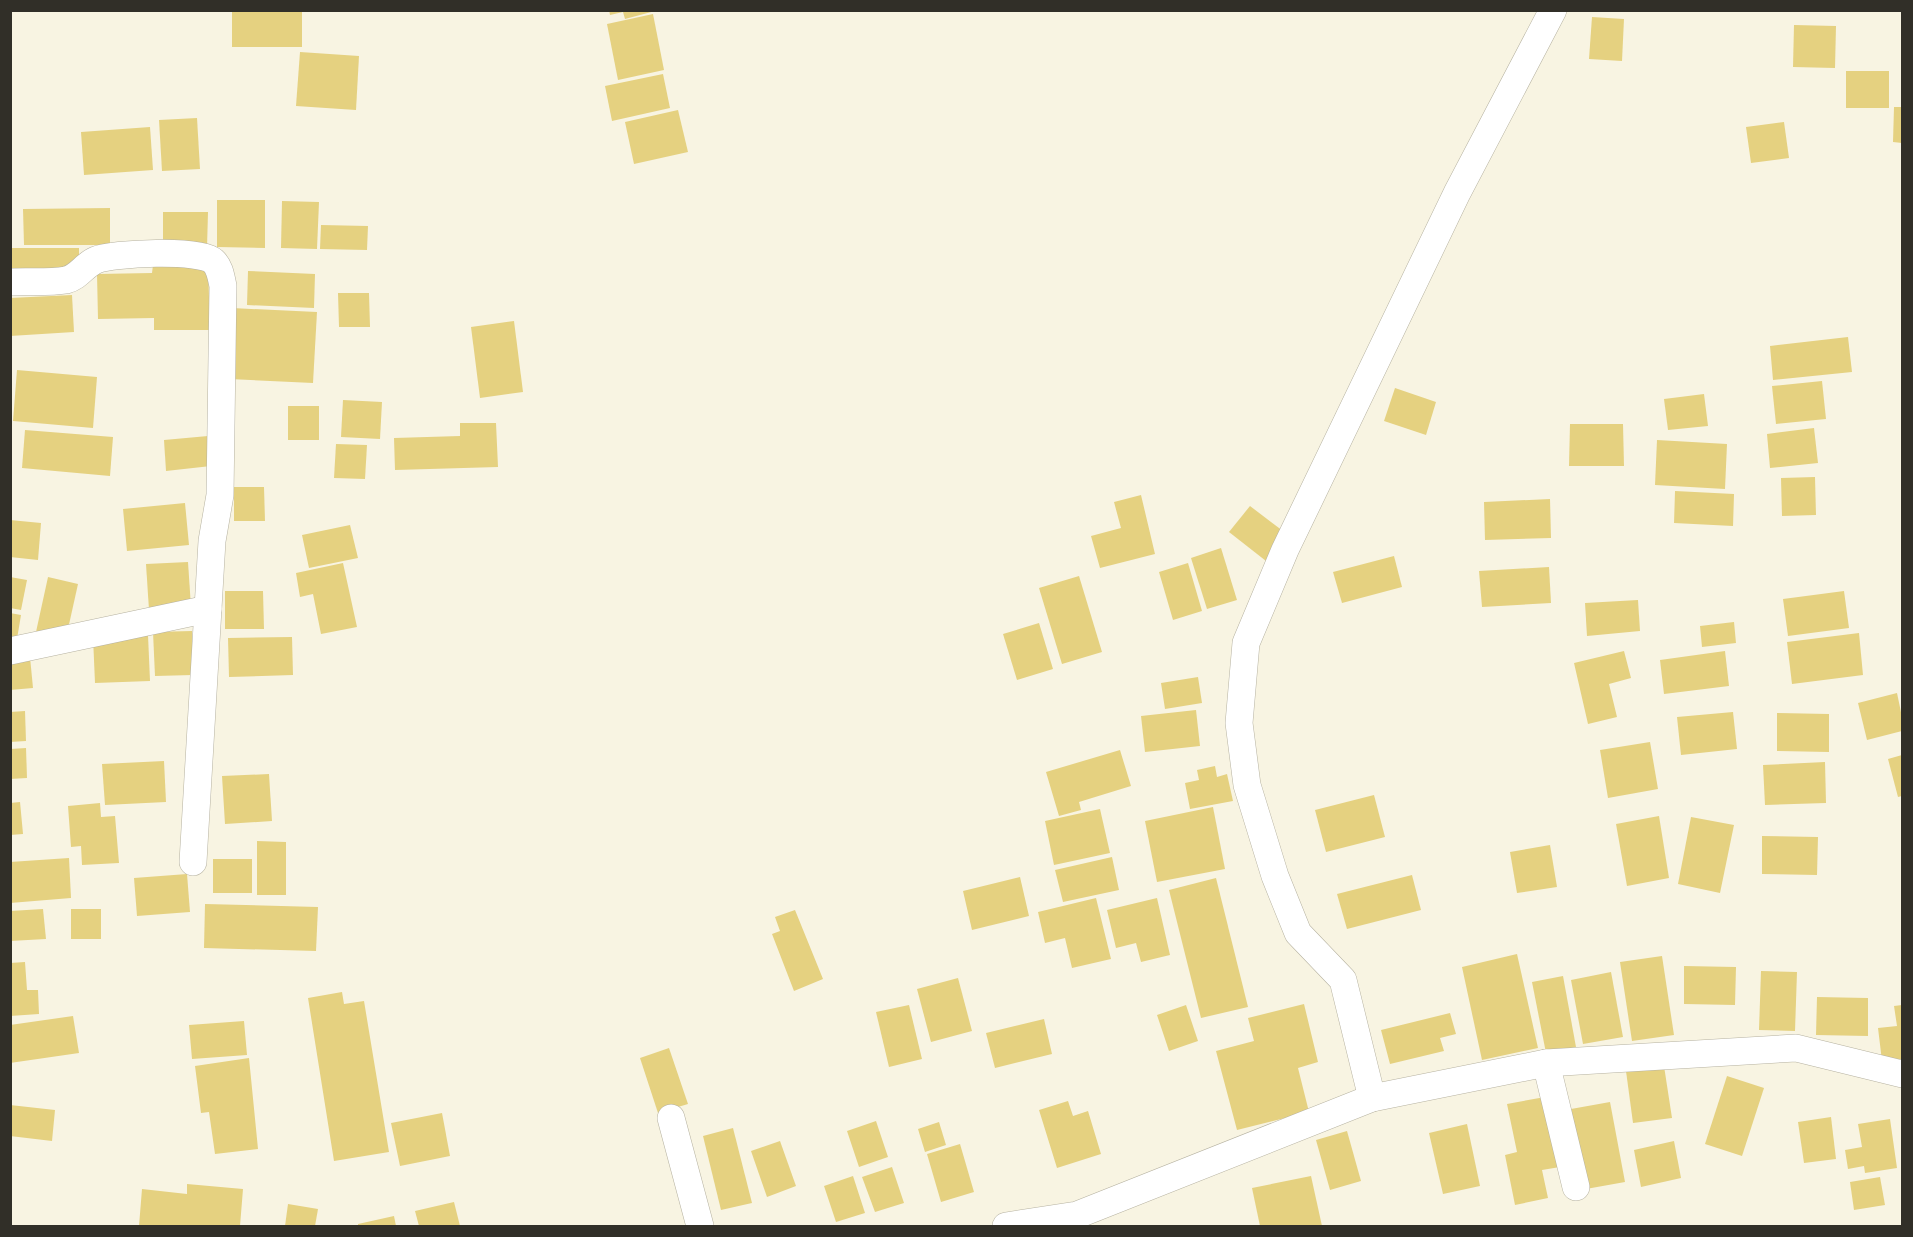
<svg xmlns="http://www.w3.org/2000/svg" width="1913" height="1237" viewBox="0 0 1913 1237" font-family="Signika,sans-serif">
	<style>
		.building { fill: #e5d180 }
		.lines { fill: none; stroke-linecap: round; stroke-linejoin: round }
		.minor-casing { stroke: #b6b2a1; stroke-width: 28 }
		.minor { stroke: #fff; stroke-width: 27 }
	</style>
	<rect width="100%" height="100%" fill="#f8f4e2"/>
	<g class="building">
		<rect x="232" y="10" width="70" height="37"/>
		<polygon points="609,10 654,10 655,11 625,19 623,12 610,15"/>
		<polygon points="653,14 664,70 618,80 607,24"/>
		<polygon points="1592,17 1624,19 1622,61 1589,59"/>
		<polygon points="1794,25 1836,26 1835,68 1793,67"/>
		<polygon points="300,52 359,56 356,110 296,106"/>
		<rect x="1846" y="71" width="43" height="37"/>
		<polygon points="663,74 670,108 612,121 605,86"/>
		<polygon points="1894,107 1902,107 1902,143 1893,142"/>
		<polygon points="678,110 688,152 634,164 625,122"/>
		<polygon points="197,118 200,169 162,171 159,120"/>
		<polygon points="1784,122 1789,158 1751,163 1746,127"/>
		<polygon points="150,127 153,170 84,175 81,132"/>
		<polygon points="217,200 265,200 265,248 217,247"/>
		<polygon points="282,201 319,202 317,249 281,248"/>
		<polygon points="110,208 110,245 24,245 23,209"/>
		<polygon points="163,212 208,212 207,248 163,247"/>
		<polygon points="321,225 368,226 367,250 320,249"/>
		<polygon points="10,248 79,248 79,273 10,274"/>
		<polygon points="208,264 210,330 154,330 154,318 98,319 97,274 152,273 153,265"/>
		<polygon points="248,271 315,274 314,308 247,305"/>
		<polygon points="338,293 369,293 370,327 339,327"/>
		<polygon points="72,295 74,332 10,336 10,298"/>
		<polygon points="232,308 317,312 313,383 229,379"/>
		<polygon points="514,321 523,392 480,398 471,327"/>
		<polygon points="1848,337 1852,372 1773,380 1770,346"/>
		<polygon points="17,370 97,377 93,428 13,421"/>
		<polygon points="1822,381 1826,419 1776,424 1772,386"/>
		<polygon points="1395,388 1436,402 1426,435 1384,421"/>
		<polygon points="1704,394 1708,426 1668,430 1664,399"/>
		<polygon points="343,400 382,402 380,439 341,437"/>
		<rect x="288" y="406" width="31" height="34"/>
		<polygon points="460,423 496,423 498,467 395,470 394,438 460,436"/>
		<polygon points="1570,424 1623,424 1624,466 1569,466"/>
		<polygon points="1814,428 1818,463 1770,468 1767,434"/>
		<polygon points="25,430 113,437 110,476 22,468"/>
		<polygon points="208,436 211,466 166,471 164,440"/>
		<polygon points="1657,440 1727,444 1725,489 1655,485"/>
		<polygon points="336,444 367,445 365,479 334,478"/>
		<polygon points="1815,477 1816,515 1782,516 1781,478"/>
		<polygon points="234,487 264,487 265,521 234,521"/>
		<polygon points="1675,491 1734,494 1733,526 1674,523"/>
		<polygon points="1141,495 1155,554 1100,568 1091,536 1121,528 1114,502"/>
		<polygon points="1550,499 1551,538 1485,540 1484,502"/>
		<polygon points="185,503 189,545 127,551 123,509"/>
		<polygon points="1250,506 1287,534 1266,561 1229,532"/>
		<polygon points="10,520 41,523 38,560 10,557"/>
		<polygon points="350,525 358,558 309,568 302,535"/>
		<polygon points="1221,548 1237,600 1207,609 1191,558"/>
		<polygon points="1394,556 1402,587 1342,603 1333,572"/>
		<polygon points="188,562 191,607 149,610 146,564"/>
		<polygon points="343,563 357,627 321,634 313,594 300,597 296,573"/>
		<polygon points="1188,563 1202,611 1173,620 1159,572"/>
		<polygon points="1549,567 1551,603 1482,607 1479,571"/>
		<polygon points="1079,576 1102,652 1062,664 1039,588"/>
		<polygon points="10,577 27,580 21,610 10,608"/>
		<polygon points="48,577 78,584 66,638 36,632"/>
		<polygon points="225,591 263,591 264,629 225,629"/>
		<polygon points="1844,591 1849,628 1788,636 1783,599"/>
		<polygon points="1638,600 1640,631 1587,636 1585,603"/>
		<polygon points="10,613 21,615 16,645 10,644"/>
		<polygon points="1734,622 1736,643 1702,647 1700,626"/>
		<polygon points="1039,623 1053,669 1017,680 1003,634"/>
		<polygon points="192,631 193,675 155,676 153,632"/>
		<polygon points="1859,633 1863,675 1792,684 1787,642"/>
		<polygon points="148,635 150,681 95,683 93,637"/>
		<polygon points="292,637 293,675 229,677 228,638"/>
		<polygon points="1624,651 1631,678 1609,684 1617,717 1588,724 1574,663"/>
		<polygon points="1725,651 1729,686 1664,694 1660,660"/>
		<polygon points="30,657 33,688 10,690 10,660"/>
		<polygon points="1198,677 1202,703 1165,709 1161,683"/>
		<polygon points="1897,693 1902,717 1902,731 1867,740 1858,703"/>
		<polygon points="1196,710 1200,746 1145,752 1141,716"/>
		<polygon points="25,711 26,741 10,742 10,712"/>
		<polygon points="1733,712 1737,749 1681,755 1677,717"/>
		<polygon points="1777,713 1829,714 1829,752 1777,751"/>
		<polygon points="1650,742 1658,789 1608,798 1600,750"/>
		<polygon points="26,748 27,778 10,779 10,749"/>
		<polygon points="1120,750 1131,786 1079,802 1081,810 1059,816 1046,772"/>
		<polygon points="1902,755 1902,796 1898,797 1888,759"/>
		<polygon points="164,761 166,802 105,805 102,764"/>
		<polygon points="1825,762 1826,803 1765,805 1763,765"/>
		<polygon points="1215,766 1217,777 1227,774 1233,801 1190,809 1185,783 1199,780 1197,770"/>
		<polygon points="269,774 272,821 225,824 222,776"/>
		<polygon points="1374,795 1385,837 1326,852 1315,810"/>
		<polygon points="20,802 23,834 10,835 10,803"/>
		<polygon points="100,803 101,817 115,816 119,863 82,865 81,846 71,847 68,806"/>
		<polygon points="1213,807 1225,869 1157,882 1145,821"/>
		<polygon points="1100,809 1110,853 1054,865 1045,821"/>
		<polygon points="1659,816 1669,878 1627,886 1616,824"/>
		<polygon points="1691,817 1734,825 1720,893 1678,884"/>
		<polygon points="1762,836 1818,837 1817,875 1762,874"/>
		<polygon points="257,841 286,842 286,895 257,895"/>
		<polygon points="1550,845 1557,887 1517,893 1510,852"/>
		<polygon points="1112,857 1119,890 1063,902 1055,870"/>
		<polygon points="69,858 71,898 10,903 10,862"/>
		<rect x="213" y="859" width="39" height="34"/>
		<polygon points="187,874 190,912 137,916 134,878"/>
		<polygon points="1412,875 1421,910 1347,929 1337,894"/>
		<polygon points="1020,877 1029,916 972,930 963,891"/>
		<polygon points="1216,878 1248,1007 1201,1018 1169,890"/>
		<polygon points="1096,898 1111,959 1072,968 1065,938 1045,943 1038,912"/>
		<polygon points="1157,898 1170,955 1141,962 1136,943 1116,948 1107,910"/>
		<polygon points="205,904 318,907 316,951 204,948"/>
		<polygon points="43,909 46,939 10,941 10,911"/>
		<rect x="71" y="909" width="30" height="30"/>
		<polygon points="795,910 823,979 794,991 772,934 780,931 775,917"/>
		<polygon points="1517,954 1538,1048 1482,1060 1462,967"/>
		<polygon points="1662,956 1674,1035 1632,1041 1620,962"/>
		<polygon points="25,962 27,990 38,990 39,1014 10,1016 10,963"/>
		<polygon points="1684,966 1736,967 1735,1005 1684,1004"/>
		<polygon points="1761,971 1797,972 1795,1031 1759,1030"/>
		<polygon points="1611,972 1623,1037 1583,1044 1571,980"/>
		<polygon points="1563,976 1576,1047 1546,1053 1532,982"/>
		<polygon points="958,978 972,1031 931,1042 917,989"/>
		<polygon points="342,992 344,1004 364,1001 389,1152 334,1161 308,998"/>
		<polygon points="1817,997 1868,998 1868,1036 1816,1035"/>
		<polygon points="1304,1004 1318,1062 1298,1068 1309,1112 1237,1130 1216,1051 1254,1041 1248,1018"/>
		<polygon points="909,1005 922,1059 889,1067 876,1012"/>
		<polygon points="1186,1005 1198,1041 1169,1051 1157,1015"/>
		<polygon points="1902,1005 1902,1059 1882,1061 1878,1028 1897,1026 1894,1006"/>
		<polygon points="1450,1013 1456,1034 1440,1038 1444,1051 1390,1064 1381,1030"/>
		<polygon points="73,1016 79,1053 10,1063 10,1025"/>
		<polygon points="1044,1019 1052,1054 995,1068 986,1033"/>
		<polygon points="244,1021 247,1055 192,1059 189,1025"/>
		<polygon points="669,1048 688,1104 658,1113 640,1058"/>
		<polygon points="249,1058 258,1149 215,1154 209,1112 201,1113 195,1066"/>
		<polygon points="1664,1066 1672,1118 1633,1123 1626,1071"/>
		<polygon points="1727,1076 1764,1088 1742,1156 1705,1144"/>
		<polygon points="1545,1097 1560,1167 1542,1170 1548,1198 1515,1205 1505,1155 1517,1152 1507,1104"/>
		<polygon points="1068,1101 1073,1116 1088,1111 1101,1154 1057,1168 1039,1110"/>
		<polygon points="1610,1102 1625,1182 1586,1189 1571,1109"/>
		<polygon points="10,1105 55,1110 52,1141 10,1136"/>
		<polygon points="442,1113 450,1156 400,1166 391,1123"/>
		<polygon points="1831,1117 1836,1159 1804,1163 1798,1122"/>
		<polygon points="1890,1119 1897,1168 1865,1173 1864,1166 1848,1169 1845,1150 1862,1147 1858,1124"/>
		<polygon points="876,1121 888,1157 859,1167 847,1131"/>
		<polygon points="939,1122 946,1145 925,1152 918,1129"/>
		<polygon points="1467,1124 1480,1186 1443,1194 1429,1133"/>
		<polygon points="733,1128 752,1203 721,1210 703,1136"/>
		<polygon points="1347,1131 1361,1181 1330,1190 1316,1140"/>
		<polygon points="780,1141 796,1186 767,1197 751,1151"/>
		<polygon points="1674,1141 1681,1178 1641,1187 1634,1150"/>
		<polygon points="960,1144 974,1192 941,1202 927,1154"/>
		<polygon points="892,1167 904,1203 875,1212 862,1177"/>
		<polygon points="853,1176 865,1213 836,1222 824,1186"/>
		<polygon points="1311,1176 1322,1226 1260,1226 1252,1188"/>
		<polygon points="1880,1177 1885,1205 1854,1210 1850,1182"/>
		<polygon points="187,1184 243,1189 240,1226 139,1226 142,1189 187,1194"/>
		<polygon points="454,1202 460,1226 419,1226 415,1211"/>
		<polygon points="288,1204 318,1209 315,1226 285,1226"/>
		<polygon points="394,1216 396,1226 358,1226 358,1224"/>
	</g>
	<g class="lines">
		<defs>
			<g id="minor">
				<path d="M 10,282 C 28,281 48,283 66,280 C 79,277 84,265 96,260 C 112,253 201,249 213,261 C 220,267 221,277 223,286 L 220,495 L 212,541 L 193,862"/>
				<polyline points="10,651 208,609"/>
				<polyline points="1546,1063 1576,1187"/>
				<polyline points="1372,1098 1343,980 1298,933 1275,876 1247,785 1239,723 1246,643 1285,550 1457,193 1553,10"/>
				<polyline points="671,1118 700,1226"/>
				<polyline points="1006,1226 1077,1215 1372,1098 1546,1063 1796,1048 1902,1074"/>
			</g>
		</defs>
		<use href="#minor" class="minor-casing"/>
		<use href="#minor" class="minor"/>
	</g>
	<rect width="1913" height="1237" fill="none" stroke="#312f28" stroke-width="24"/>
</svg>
